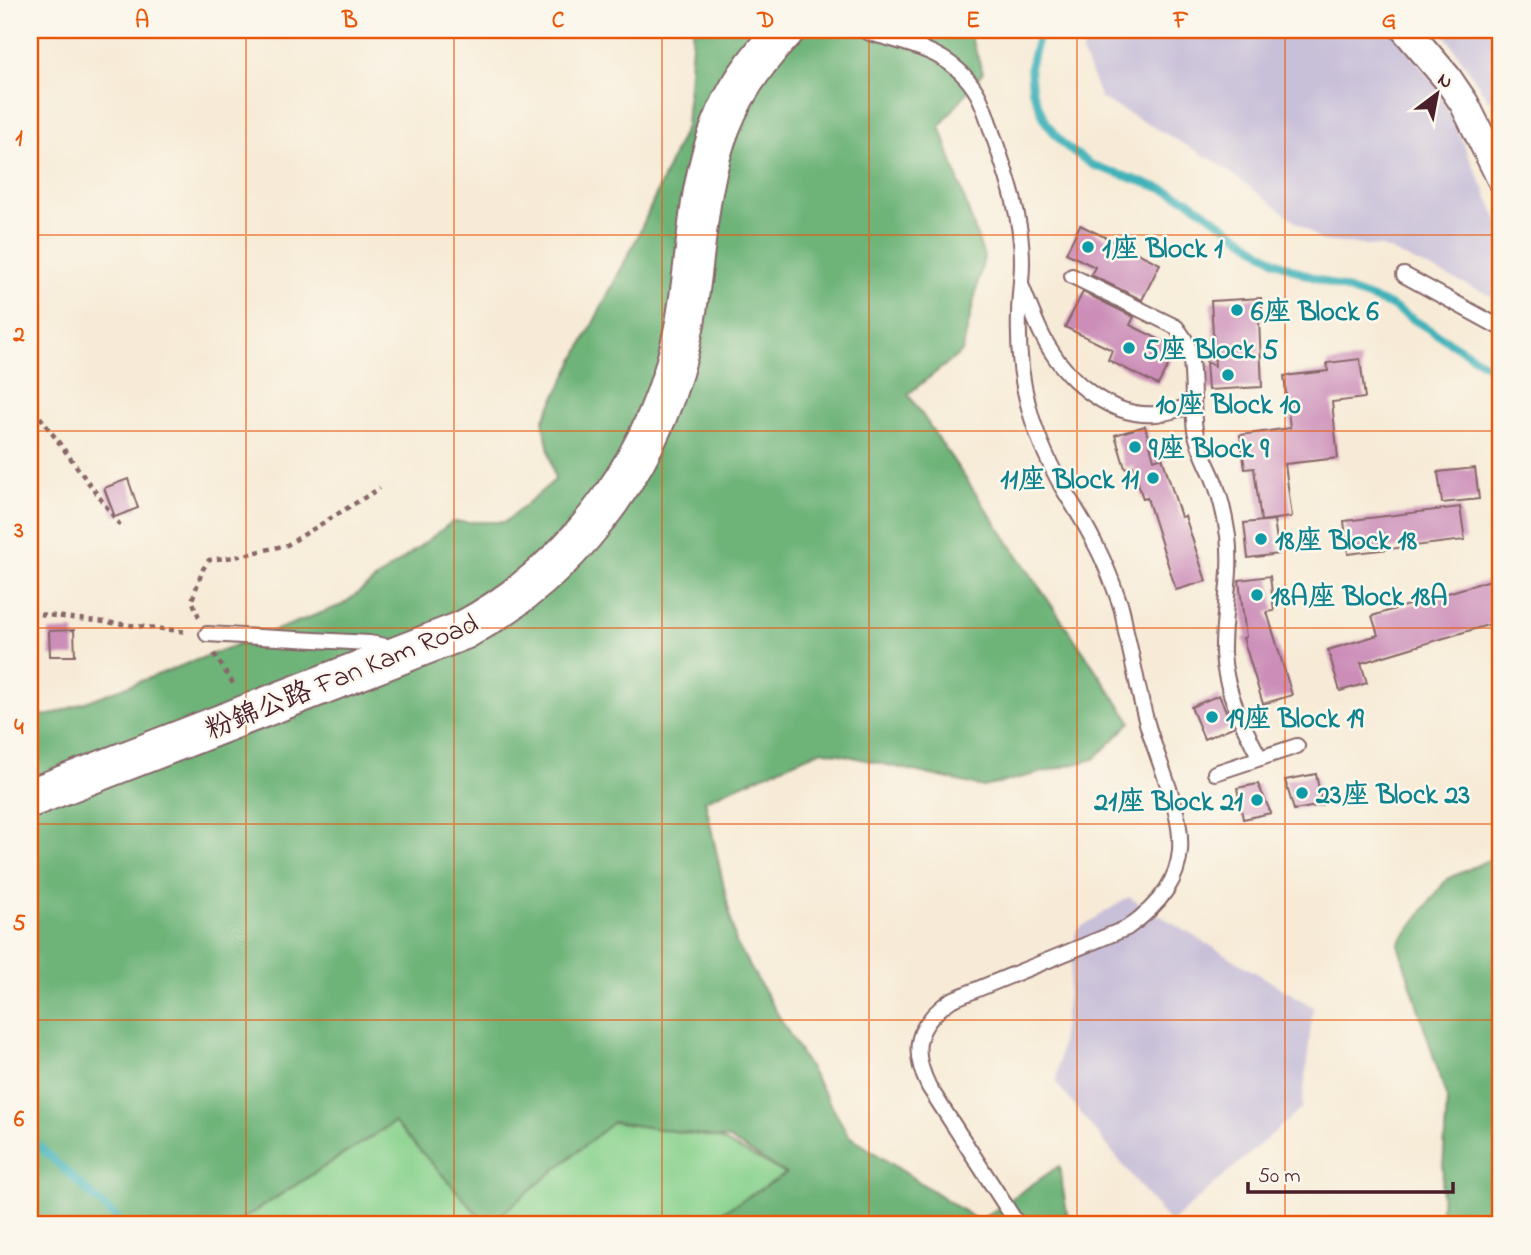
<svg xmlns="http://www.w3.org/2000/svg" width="1531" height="1255" viewBox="0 0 1531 1255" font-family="'Indie Flower','LXGW WenKai TC',sans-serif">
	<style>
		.industrial { fill: #c8bfd8 }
		.green { fill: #89d28e; stroke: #6a785c; stroke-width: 2 }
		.forest { fill: #6eb479; stroke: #5c6a52; stroke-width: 2 }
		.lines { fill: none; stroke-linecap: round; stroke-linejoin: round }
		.stream { stroke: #41b2b9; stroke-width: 8 }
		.building { fill: #cc8eb9 }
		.service-casing { stroke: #876667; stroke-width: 18 }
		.minor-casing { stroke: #876667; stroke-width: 32 }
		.secondary-casing { stroke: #876667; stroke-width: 42 }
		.path { stroke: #876667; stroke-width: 4.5; stroke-dasharray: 5 5; stroke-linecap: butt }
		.service { stroke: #fff; stroke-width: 14 }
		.minor { stroke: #fff; stroke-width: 28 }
		.secondary { stroke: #fff; stroke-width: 38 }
		.grid { fill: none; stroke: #e8590c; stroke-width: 2; stroke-opacity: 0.55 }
		.culture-dot { fill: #0f9aa8; stroke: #fbf7ec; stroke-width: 2.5 }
		.labels { text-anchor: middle; stroke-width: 5; stroke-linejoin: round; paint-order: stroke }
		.culture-label { font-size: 28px; font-weight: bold; fill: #0d838f; stroke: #fbf7ec; text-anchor: start }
		.street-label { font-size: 28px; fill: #4a1f2b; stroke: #fbf7ec }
		.neatline { fill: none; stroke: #e8590c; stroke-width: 2.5 }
		.grid-label { font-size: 23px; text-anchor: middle; font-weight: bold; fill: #e8590c }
	</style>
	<rect width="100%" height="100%" fill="#fbf7ec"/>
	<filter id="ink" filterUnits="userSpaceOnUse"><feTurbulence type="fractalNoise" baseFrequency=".0143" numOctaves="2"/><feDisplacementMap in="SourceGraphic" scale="14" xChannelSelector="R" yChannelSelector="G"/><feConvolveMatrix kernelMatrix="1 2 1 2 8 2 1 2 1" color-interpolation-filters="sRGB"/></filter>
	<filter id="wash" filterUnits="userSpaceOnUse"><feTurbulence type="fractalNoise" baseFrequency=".00686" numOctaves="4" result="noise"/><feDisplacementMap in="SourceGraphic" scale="28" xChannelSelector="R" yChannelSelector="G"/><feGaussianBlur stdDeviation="1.57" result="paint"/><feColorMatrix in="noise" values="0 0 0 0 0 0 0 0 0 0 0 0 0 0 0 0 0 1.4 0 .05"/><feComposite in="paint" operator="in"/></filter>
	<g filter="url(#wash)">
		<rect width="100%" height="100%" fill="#f7ebd7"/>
		<g class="industrial">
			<polygon points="1088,30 1392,30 1439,90 1501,226 1501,300 1382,247 1322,241 1216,162 1101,98 1082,52"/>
			<polygon points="1442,30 1501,30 1501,85 1489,101"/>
			<polygon points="1129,897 1313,1007 1302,1108 1170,1223 1056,1083 1076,930"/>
		</g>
		<g class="green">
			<polygon points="395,1122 487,1225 233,1225"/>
			<polygon points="613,1122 718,1138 786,1174 709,1220 706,1225 488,1225"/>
		</g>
		<g class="forest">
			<polygon points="693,30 968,30 983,72 940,126 984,257 962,352 908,394 1131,722 1094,759 984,787 822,750 705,800 736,943 849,1136 979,1221 1059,1166 1069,1225 706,1225 709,1220 786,1174 729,1139 613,1122 488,1225 394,1122 233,1225 30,1225 30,716 51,715 342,605 452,522 505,522 555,480 543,421 637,238 686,126"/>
			<polygon points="1491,859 1501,866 1501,1225 1440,1225 1447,1099 1398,944 1447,879"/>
		</g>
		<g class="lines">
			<g class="stream">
				<polyline points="1040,30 1030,67 1032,90 1046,123 1064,145 1092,165 1163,189 1188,200 1275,261 1304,274 1390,305 1501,374"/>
				<polyline points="30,1138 124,1225"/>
			</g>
		</g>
		<g id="blocks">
			<g class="building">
				<polygon points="1080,225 1160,264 1142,300 1091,275 1095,267 1066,253"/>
				<polygon points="1083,292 1134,317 1130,325 1177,348 1158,385 1108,360 1112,350 1065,327"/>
				<polygon points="1261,298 1263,320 1259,320 1262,387 1208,390 1206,362 1215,366 1211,301"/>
				<polygon points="1360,359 1365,398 1332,402 1338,458 1285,464 1292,517 1261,521 1254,468 1245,469 1240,435 1290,428 1284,376 1328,371 1327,363"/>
				<polygon points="1145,426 1154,460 1162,457 1181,517 1185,516 1206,581 1176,590 1147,498 1143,499 1133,466 1125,468 1115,435"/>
				<polygon points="1475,468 1479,499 1442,503 1438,472"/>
				<polygon points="128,479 138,508 115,517 104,488"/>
				<polygon points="1460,507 1465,540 1348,554 1344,521"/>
				<polygon points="1274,520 1279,554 1248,558 1244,523"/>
				<polygon points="1270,576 1274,611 1267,612 1292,695 1263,704 1243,638 1246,637 1239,580"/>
				<polygon points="1497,578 1501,591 1501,621 1361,663 1367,683 1340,691 1328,650 1378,635 1372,616"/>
				<polygon points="74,630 75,656 50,656 49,631"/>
				<polygon points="1219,695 1233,727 1204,739 1191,707"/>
				<polygon points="1316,774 1322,805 1294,810 1285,780"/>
				<polygon points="1258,784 1271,813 1243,819 1237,788"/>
			</g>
		</g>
	</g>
	<g filter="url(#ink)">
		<use href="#blocks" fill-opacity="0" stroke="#876667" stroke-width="2"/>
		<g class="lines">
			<defs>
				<g id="service">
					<path d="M 863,30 L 870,33 C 912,45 953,52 977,93 C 985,107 989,124 994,138 C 1008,178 1022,218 1022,262 C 1022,279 1019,297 1019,314 C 1018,344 1020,375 1028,404 C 1035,433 1048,461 1062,487 C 1073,505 1085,523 1094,542 C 1104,560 1112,581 1119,601 C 1123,610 1124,621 1126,632 C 1134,664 1139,698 1149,730 C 1174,810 1214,867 1127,928 L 951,1000 C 916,1025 910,1049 929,1087 L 1018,1225"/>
					<polyline points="1404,275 1501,328"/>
					<path d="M 1072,276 L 1176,327 C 1179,331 1183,336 1185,340 C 1196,360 1191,406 1195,430 C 1198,446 1205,460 1212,475 C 1220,494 1225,516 1228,536 C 1233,578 1222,613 1223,653 C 1225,691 1243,726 1260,758"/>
					<path d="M 1022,287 C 1030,307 1037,328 1048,346 C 1069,382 1112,418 1156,414 C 1168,413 1181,408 1193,406"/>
					<polyline points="207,634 369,643 386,646 393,649"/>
					<polyline points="1215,773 1297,746"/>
				</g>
				<polyline id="minor" points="1406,30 1447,78 1464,103 1501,178"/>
				<path id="secondary" d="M 30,798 L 464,630 C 580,567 661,453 685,323 C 697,258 696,188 721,126 C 735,89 758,58 785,30"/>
			</defs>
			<use href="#service" class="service-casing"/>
			<use href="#minor" class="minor-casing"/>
			<use href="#secondary" class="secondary-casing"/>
			<g class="path">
				<polyline points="40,417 122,528"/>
				<polyline points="30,613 188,632"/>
				<polyline points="199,617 192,600 203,569 209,560 235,557 287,545 380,488"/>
				<polyline points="214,654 234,685"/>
			</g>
			<use href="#service" class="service"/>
			<use href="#minor" class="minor"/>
			<use href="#secondary" class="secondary"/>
		</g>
	</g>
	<path class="grid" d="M 246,30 L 246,1225M 454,30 L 454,1225M 662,30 L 662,1225M 869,30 L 869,1225M 1077,30 L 1077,1225M 1285,30 L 1285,1225M 30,235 L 1501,235M 30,431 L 1501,431M 30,628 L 1501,628M 30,824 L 1501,824M 30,1020 L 1501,1020"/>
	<g class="culture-dot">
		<circle cx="1088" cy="247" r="7"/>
		<circle cx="1237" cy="310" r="7"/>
		<circle cx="1129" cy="348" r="7"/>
		<circle cx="1228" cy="375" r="7"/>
		<circle cx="1135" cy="447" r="7"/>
		<circle cx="1153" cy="478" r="7"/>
		<circle cx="1261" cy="539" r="7"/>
		<circle cx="1257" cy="595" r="7"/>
		<circle cx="1212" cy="717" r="7"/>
		<circle cx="1302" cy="793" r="7"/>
		<circle cx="1257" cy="800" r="7"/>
	</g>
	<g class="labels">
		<g class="culture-label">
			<text x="1102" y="257">1座 Block 1</text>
			<text x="1251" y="320">6座 Block 6</text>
			<text x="1143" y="358">5座 Block 5</text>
			<text x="1228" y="413" text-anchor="middle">10座 Block 10</text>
			<text x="1149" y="457">9座 Block 9</text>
			<text x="1139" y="488" text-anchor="end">11座 Block 11</text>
			<text x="1275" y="549">18座 Block 18</text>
			<text x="1271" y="605">18A座 Block 18A</text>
			<text x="1226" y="727">19座 Block 19</text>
			<text x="1316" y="803">23座 Block 23</text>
			<text x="1243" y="810" text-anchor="end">21座 Block 21</text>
		</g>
		<g class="street-label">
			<text transform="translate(341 675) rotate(-22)" y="10">粉錦公路 Fan Kam Road</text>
		</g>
	</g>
	<rect width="1531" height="1255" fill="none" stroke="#fbf7ec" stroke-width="77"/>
	<g transform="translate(1437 94) rotate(32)" stroke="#fbf7ec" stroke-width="5" paint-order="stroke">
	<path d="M0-5L12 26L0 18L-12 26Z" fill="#4a1f2b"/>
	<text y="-10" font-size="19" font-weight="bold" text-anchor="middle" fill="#4a1f2b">N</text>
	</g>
	<path d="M1248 1182v10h205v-10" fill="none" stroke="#4a1f2b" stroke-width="3.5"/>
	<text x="1258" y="1182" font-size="21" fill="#4a1f2b" stroke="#fbf7ec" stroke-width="5" paint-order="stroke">50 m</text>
	<rect x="38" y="38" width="1454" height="1178" class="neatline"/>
	<g class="grid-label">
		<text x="142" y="27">A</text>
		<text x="350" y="27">B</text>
		<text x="558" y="27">C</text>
		<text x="766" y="27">D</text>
		<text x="973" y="27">E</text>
		<text x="1181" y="27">F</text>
		<text x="1389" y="27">G</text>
		<text x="19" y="145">1</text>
		<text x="19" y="341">2</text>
		<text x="19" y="537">3</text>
		<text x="19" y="734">4</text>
		<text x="19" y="930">5</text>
		<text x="19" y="1126">6</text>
	</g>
</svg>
